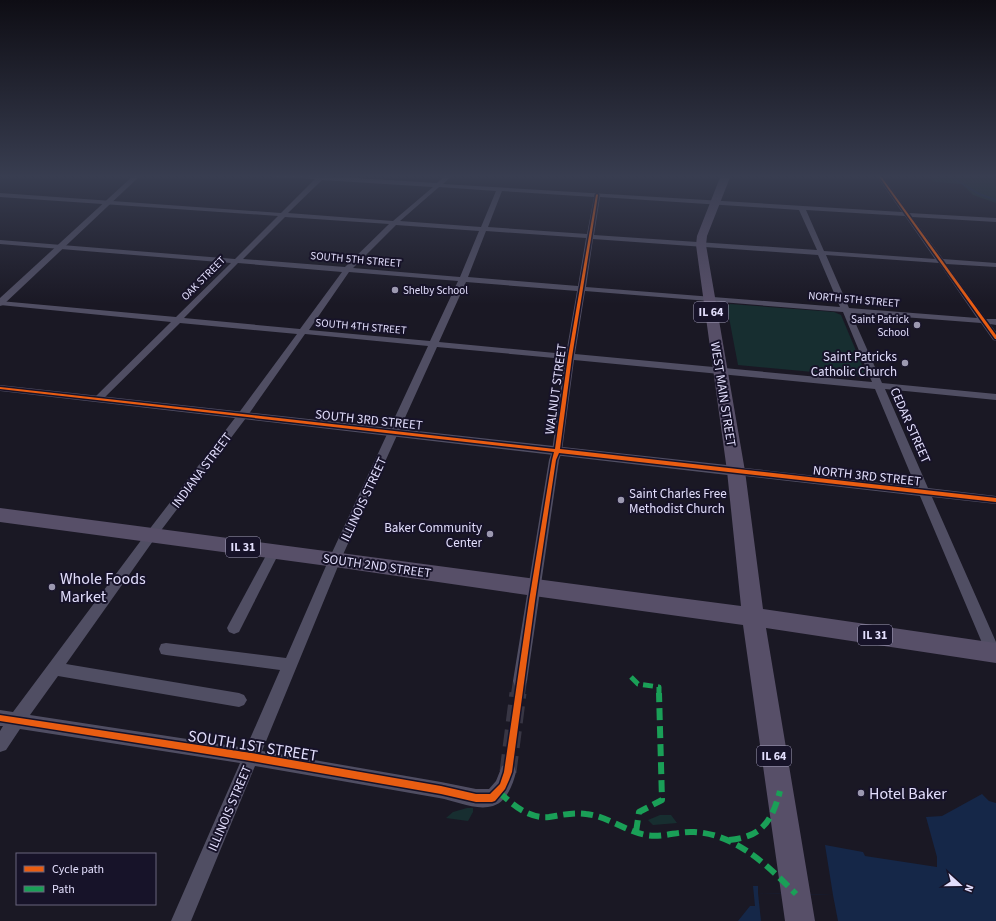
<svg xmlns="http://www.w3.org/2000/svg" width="996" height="921" viewBox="0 0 996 921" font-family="'Source Sans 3',sans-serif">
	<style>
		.green { fill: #172e30 }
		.water { fill: #152748 }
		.pier { fill: #1a1824 }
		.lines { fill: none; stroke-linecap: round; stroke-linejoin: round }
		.stream { stroke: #152748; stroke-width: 2 }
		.minor-tunnel-far1 { stroke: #383644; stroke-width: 14; stroke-dasharray: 14 6; stroke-linecap: butt }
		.minor-tunnel { stroke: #383644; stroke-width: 17; stroke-dasharray: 17 8; stroke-linecap: butt }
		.minor { fill: #504e63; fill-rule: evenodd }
		.tertiary { fill: #504e63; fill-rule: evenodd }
		.primary { fill: #574f68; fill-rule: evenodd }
		.quiet-far1 { stroke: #1a9f57; stroke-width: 5; stroke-dasharray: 10 5; stroke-linecap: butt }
		.quiet { stroke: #1a9f57; stroke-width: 6; stroke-dasharray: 12 6; stroke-linecap: butt }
		.cycleway-casing { stroke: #171329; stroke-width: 3 }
		.cycleway { fill: #e95d12; fill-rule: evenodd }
		.poi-dot { fill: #9c99b0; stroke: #171329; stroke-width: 1.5 }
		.labels { text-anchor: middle; stroke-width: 4; stroke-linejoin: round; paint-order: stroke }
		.far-street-label { font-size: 11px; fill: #e2defc; stroke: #171329 }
		.far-poi-label { font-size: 11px; fill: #e2defc; stroke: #171329; text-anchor: start }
		.shield { fill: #171329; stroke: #a5a1bd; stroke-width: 1 }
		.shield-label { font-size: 12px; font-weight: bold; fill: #e2defc }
		.poi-label { font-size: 13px; fill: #e2defc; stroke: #171329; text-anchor: end }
		.street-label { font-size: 13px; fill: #e2defc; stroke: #171329 }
		.near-poi-label { font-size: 16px; fill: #e2defc; stroke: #171329; text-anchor: start }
		.near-street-label { font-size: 16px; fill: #e2defc; stroke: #171329 }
	</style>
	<rect width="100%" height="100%" fill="#1a1824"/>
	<g class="green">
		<polygon points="928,175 991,175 996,186 996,203 973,195 962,184 934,182"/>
		<polygon points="730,304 834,312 841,315 867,377 738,365 727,307"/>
		<polygon points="467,808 473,808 473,812 468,821 446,818 453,812"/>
		<polygon points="660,815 671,815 677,823 653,825 648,820"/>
	</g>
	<polygon class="water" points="982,794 989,801 996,803 996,921 738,921 750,906 755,906 753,886 758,886 758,893 833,895 825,845 863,852 865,856 937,867 937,857 926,817 942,816"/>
	<polygon class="pier" points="758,893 833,895 838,921 761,921"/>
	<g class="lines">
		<polyline class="stream" points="948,175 979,194 996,200"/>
		<polyline class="minor-tunnel-far1" points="518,694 520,681"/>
		<polyline class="minor-tunnel" points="508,772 518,693"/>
		<g class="minor">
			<path d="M 271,175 L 326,175 L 325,176 L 437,183 L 446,175 L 453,175 L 443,184 L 902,212 L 876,175 L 882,175 L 909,213 L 996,218 L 996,222 L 912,217 L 943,259 L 996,263 L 996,267 L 946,264 L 986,319 L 996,319 L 996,325 L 990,324 L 996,332 L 996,341 L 993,340 L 981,323 L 851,313 L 882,383 L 996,394 L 996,400 L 885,389 L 928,488 L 996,496 L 996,504 L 932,497 L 996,642 L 996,657 L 993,658 L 988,657 L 920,496 L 736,475 L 732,474 L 730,471 L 732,468 L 736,467 L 916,487 L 875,389 L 574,360 L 562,451 L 559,460 L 527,681 L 525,686 L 520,688 L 515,686 L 513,681 L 549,460 L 552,451 L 565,359 L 437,347 L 341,559 L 262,751 L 441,782 L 476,789 L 489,789 L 496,781 L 502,766 L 508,764 L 514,766 L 516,772 C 513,784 507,802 493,806 C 476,811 456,801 439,798 C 378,787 317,777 255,766 L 191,921 L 171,921 L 240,763 L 20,729 L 6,750 L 0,752 L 0,731 L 3,726 L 0,726 L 0,710 L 13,712 L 145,535 L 238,414 L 297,334 L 180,323 L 101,401 L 95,401 L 93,399 L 95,397 L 171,322 L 0,305 L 0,301 L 176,317 L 231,263 L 0,244 L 0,240 L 235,259 L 278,216 L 0,197 L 0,193 L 281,213 L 315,179 L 274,177 ZM 322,180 L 433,187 L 393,221 L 288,213 ZM 439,187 L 496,191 L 481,227 L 400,221 ZM 502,191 L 594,197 L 587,234 L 488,227 ZM 600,197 L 799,210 L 817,250 L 594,235 ZM 806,210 L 905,216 L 935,259 L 824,251 ZM 285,217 L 389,224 L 345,267 L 243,259 ZM 396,225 L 479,231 L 460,277 L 353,268 ZM 486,231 L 586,238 L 578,286 L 468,277 ZM 593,239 L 818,255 L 840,307 L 586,287 ZM 826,255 L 939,263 L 977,318 L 849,308 ZM 238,263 L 342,272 L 300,329 L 184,318 ZM 349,272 L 458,281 L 430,341 L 309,330 ZM 466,282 L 577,291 L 566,354 L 439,342 ZM 585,291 L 843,312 L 872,382 L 575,354 ZM 305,334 L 428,346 L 329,559 L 286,658 L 166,643 L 161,644 L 159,649 L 161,654 L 166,655 L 280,670 L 246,748 L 30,715 L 58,676 L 239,707 L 244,705 L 247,700 L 244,695 L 239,693 L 66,664 L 153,541 L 246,418 Z"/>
			<polygon points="274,546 278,548 280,551 239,632 234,634 229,632 227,628 229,624 270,548"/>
		</g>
		<g class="tertiary">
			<polygon points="134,175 141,175 3,305 0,306 0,298"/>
			<polygon points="0,385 736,466 741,468 743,471 741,474 736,476 0,391"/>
		</g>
		<path class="primary" d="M 721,175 L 731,175 L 707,236 L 706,245 L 745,471 L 763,609 L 996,643 L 996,663 L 766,628 L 815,921 L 785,921 L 743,625 L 534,596 L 335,567 L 0,522 L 0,508 C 247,540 494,574 741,606 L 727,471 L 696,245 L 697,236 Z"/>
		<polyline class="quiet-far1" points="631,677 638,684 659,687 659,694"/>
		<g class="quiet">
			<path d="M 499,792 C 513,805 529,819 549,817 C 562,815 573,812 586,814 C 607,816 625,831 646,835 C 662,838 678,831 694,832 C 736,834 768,866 796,894"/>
			<polyline points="636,832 639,812 662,800 659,693"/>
			<path d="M 729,840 C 762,837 772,821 780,791"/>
		</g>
		<defs>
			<g id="cycleway">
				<polygon points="878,175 880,175 996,335 996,339 995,339"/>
				<polygon points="597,194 598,195 572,357 560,449 996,498 996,502 559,453 556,460 535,601 512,772 509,780 505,789 495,801 492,802 476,802 441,794 251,761 0,721 0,715 251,753 441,786 476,794 490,794 500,784 504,772 529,601 552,460 554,452 0,389 0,387 555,449 568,357 596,195"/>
			</g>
		</defs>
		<use href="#cycleway" class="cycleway-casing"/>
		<use href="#cycleway" class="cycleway"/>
	</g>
	<linearGradient id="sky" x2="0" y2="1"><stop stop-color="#0e0d14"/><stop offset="0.58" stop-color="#383d50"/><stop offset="1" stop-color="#383d50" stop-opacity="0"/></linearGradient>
	<rect width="996" height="304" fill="url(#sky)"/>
	<g class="poi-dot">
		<circle cx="395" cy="290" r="4"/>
		<circle cx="917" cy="325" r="4"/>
		<circle cx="905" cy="363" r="4"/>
		<circle cx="621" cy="500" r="4"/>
		<circle cx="490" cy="534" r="4"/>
		<circle cx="52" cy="587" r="4"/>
		<circle cx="861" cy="793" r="4"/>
	</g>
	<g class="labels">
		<g class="far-street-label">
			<text transform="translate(356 259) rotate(5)" y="4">SOUTH 5TH STREET</text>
			<text transform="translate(203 278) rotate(-45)" y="4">OAK STREET</text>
			<text transform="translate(854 299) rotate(5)" y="4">NORTH 5TH STREET</text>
			<text transform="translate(361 326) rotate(5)" y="4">SOUTH 4TH STREET</text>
		</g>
		<g class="far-poi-label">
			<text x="403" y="294">Shelby School</text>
			<text x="909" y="323" text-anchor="end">Saint Patrick<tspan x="909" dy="13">School</tspan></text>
		</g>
		<g class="shield">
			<rect x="694" y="302" width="34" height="20" rx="3"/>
			<rect x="226" y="537" width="34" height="20" rx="3"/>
			<rect x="858" y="625" width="34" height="20" rx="3"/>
			<rect x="757" y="746" width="34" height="20" rx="3"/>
		</g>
		<g class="shield-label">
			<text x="711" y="316">IL 64</text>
			<text x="243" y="551">IL 31</text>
			<text x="875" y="639">IL 31</text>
			<text x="774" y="760">IL 64</text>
		</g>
		<g class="poi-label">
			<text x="897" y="361">Saint Patricks<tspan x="897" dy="15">Catholic Church</tspan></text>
			<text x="629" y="498" text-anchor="start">Saint Charles Free<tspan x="629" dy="15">Methodist Church</tspan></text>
			<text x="482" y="532">Baker Community<tspan x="482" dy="15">Center</tspan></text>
		</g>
		<g class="street-label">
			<text transform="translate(555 389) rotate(-82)" y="5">WALNUT STREET</text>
			<text transform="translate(724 394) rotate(81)" y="5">WEST MAIN STREET</text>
			<text transform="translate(369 419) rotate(6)" y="5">SOUTH 3RD STREET</text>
			<text transform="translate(911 425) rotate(66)" y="5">CEDAR STREET</text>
			<text transform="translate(201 470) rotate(-53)" y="5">INDIANA STREET</text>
			<text transform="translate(867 475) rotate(6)" y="5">NORTH 3RD STREET</text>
			<text transform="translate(363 499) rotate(-65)" y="5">ILLINOIS STREET</text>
			<text transform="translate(377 565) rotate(8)" y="5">SOUTH 2ND STREET</text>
			<text transform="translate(229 808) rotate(-67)" y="5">ILLINOIS STREET</text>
		</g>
		<g class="near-poi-label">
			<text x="60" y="584">Whole Foods<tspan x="60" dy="18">Market</tspan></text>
			<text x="869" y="799">Hotel Baker</text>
		</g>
		<g class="near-street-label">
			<text transform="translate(253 745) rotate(9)" y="6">SOUTH 1ST STREET</text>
		</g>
	</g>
	<rect x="16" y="853" width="140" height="52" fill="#171329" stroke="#68647d"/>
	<rect x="24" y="866" width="20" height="6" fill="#e95d12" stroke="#68647d"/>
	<text x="52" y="873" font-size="12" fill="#e2defc">Cycle path</text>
	<rect x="24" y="886" width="20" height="6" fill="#1a9f57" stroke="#68647d"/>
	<text x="52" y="893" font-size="12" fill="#e2defc">Path</text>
	<g transform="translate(960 885) rotate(111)" stroke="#171329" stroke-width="3" paint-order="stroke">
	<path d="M0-3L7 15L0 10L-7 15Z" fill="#e2defc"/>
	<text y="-6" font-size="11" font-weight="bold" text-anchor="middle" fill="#e2defc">N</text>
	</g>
</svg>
